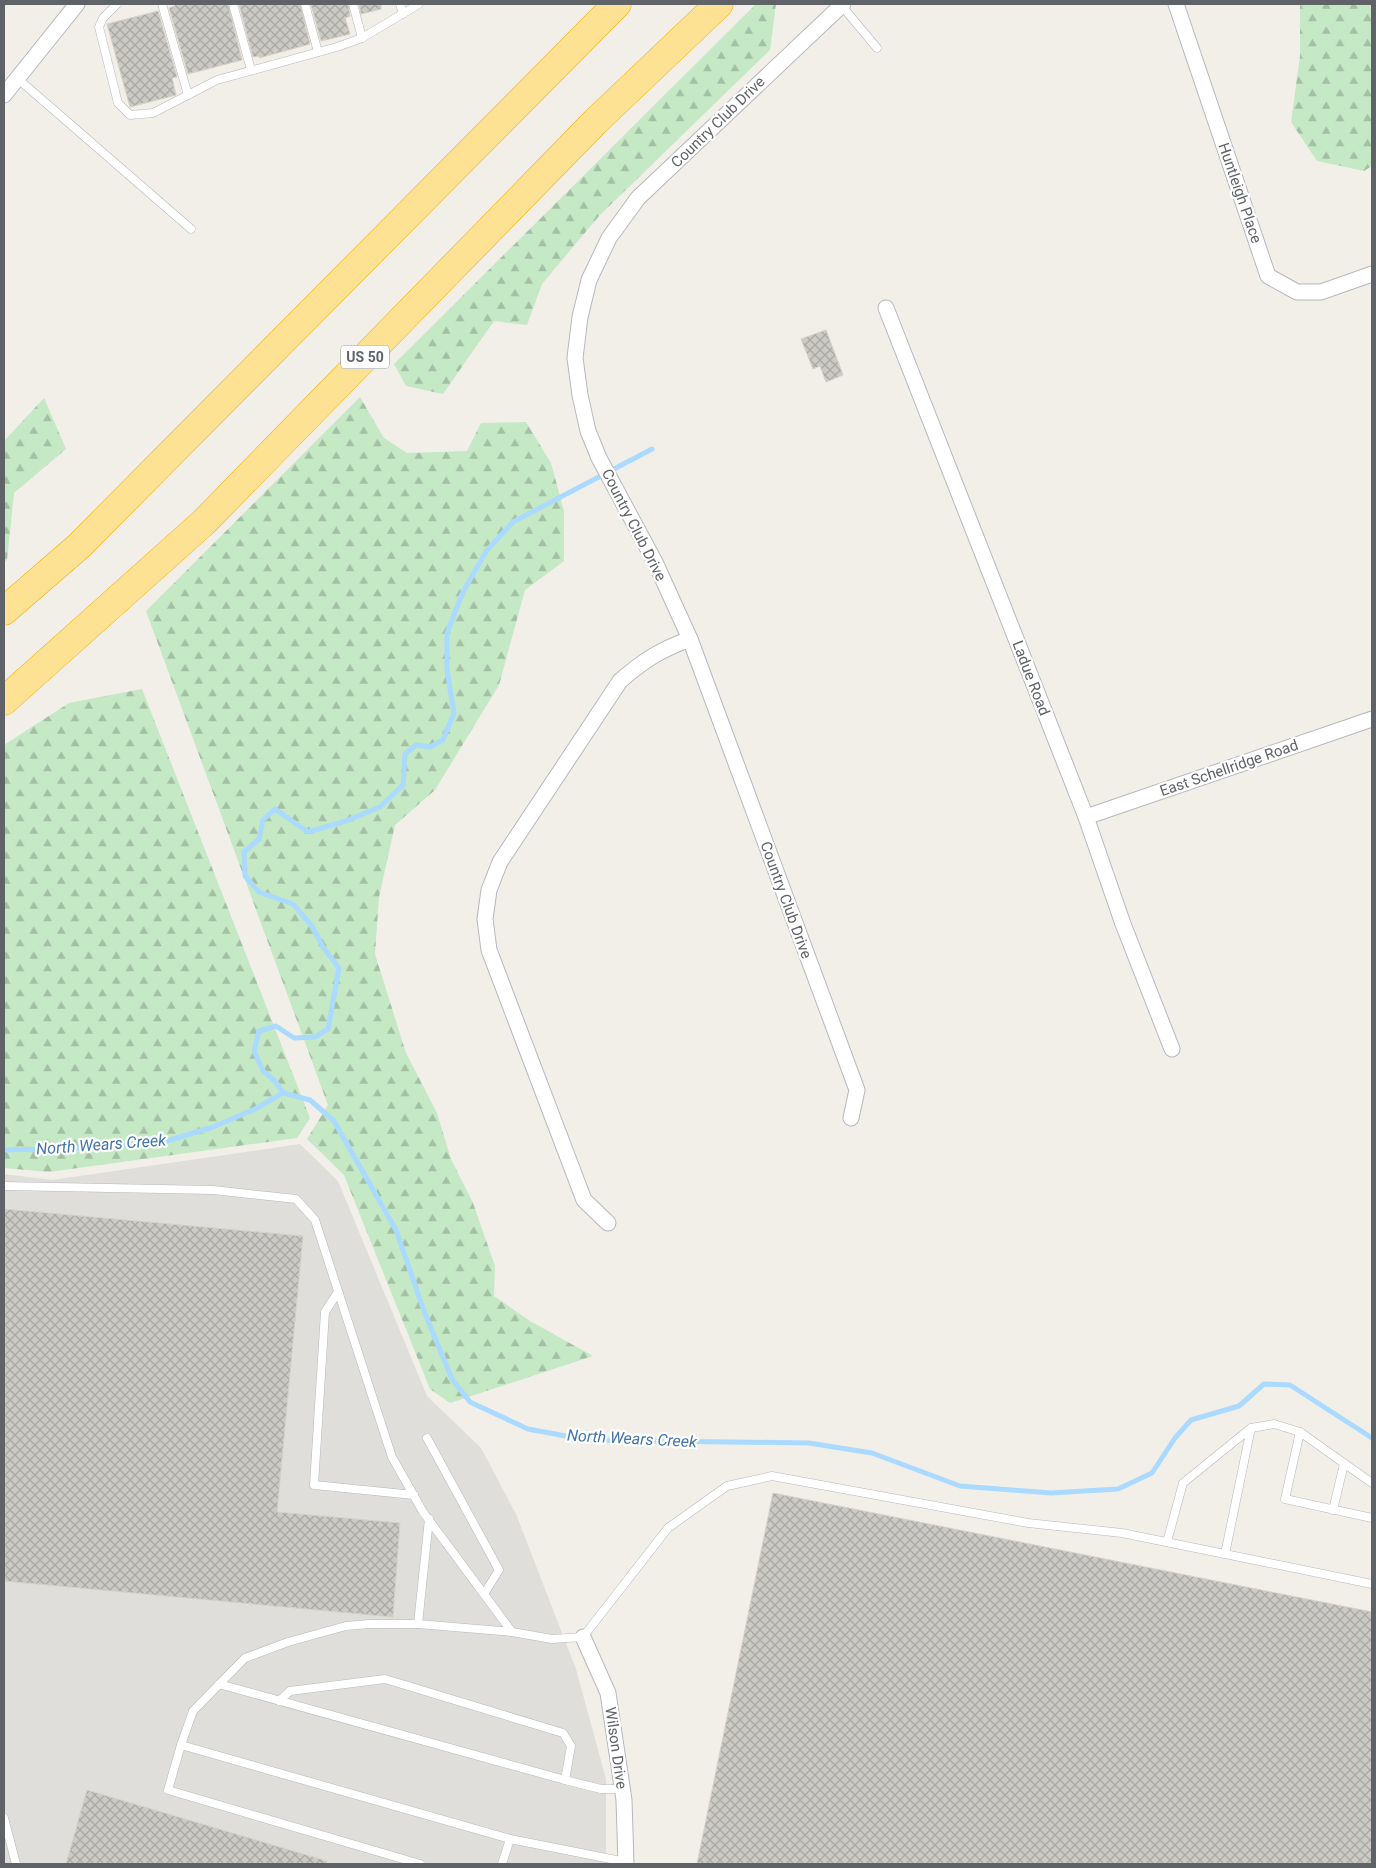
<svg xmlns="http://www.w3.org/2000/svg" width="1376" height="1868" viewBox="0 0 1376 1868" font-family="Roboto,sans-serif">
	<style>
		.industrial { fill: #e0deda }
		.forest { fill: url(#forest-firs) }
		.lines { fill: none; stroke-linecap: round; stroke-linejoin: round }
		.stream { stroke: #aadaff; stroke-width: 5 }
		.building { fill: url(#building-cross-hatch); stroke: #d6d1c6 }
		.lane-casing { stroke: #b5b8bc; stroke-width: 9 }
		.street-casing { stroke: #b5b8bc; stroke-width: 17 }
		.highway-casing { stroke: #f9ab00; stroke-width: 29 }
		.lane { stroke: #fff; stroke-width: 8 }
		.street { stroke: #fff; stroke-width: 15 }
		.highway { stroke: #fde293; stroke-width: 28 }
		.labels { text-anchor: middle; stroke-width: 4.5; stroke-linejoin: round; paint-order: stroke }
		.shield { fill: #fff; stroke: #8f9295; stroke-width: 1 }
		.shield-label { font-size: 14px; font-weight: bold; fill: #5f6368 }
		.street-label { font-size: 15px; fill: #5f6368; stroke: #fff }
		.water-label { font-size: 16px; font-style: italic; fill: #4174aa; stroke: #fff }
	</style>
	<defs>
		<pattern id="forest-firs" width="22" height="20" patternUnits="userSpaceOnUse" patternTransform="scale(1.25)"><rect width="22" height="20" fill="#c5e8c5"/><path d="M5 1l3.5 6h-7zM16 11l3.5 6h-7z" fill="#a3c0a4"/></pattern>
		<pattern id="building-cross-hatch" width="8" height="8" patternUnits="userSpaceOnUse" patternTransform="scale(1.25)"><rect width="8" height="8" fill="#cccac5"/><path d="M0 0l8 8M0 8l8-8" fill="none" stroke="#a9a8a4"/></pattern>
	</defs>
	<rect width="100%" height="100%" fill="#f1efe8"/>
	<polygon class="industrial" points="300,1144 338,1181 427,1396 481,1448 516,1514 576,1669 606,1779 606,1864 4,1864 4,1174 52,1180"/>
	<g class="forest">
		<polygon points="756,4 776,4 770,50 599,216 542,284 527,325 494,321 443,394 406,386 394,364"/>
		<polygon points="1300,4 1372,4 1372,166 1364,171 1317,161 1291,122 1300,56"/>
		<polygon points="360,397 384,438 407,453 467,451 481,423 526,422 551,463 564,511 564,561 525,590 499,685 435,790 395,825 379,897 375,954 406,1053 437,1113 451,1159 473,1203 495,1266 494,1296 530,1321 593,1356 450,1403 430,1389 344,1175 307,1139 328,1105 146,611"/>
		<polygon points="44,398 66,449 14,493 7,560 4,563 4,441"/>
		<polygon points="142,689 310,1118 297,1138 49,1172 4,1168 4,745 69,703"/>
	</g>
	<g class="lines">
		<g class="stream">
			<polyline points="283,1093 275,1081 263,1071 254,1051 259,1031 276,1026 294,1038 315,1037 328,1029 339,968 323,947 312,926 293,904 259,892 245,876 244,852 259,839 263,820 275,809 308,832 346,821 380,807 403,785 405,754 416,745 430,747 443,740 454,713 447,670 447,633 462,594 487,550 513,522 652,449"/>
			<polyline points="4,1150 83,1148 167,1141 213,1127 255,1109 283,1093 310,1100 334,1121 396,1230 424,1311 452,1379 470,1402 528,1429 587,1440 809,1443 872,1453 960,1486 1051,1493 1118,1489 1152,1473 1175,1438 1191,1420 1239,1406 1264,1384 1290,1385 1372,1438"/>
		</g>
	</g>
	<g class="building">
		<polygon points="174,4 228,4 242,60 188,74 169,8 175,6"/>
		<polygon points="239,4 300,4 310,44 259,58 259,56 253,57"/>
		<polygon points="311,4 348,4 350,16 345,18 350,34 321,41"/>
		<polygon points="359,4 381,4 381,9 361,14"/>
		<polygon points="158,11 177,77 172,78 176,95 130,107 107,24"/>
		<polygon points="826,330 843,375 826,382 820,366 813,369 801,339"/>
		<polygon points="4,1209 303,1236 277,1512 400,1523 393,1617 4,1581"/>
		<polygon points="773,1493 1372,1612 1372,1864 697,1864"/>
		<polygon points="87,1790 327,1861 326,1864 66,1864"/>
	</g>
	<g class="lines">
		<defs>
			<g id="lane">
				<polyline points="117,4 103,18 99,27 118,103 130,115 153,113 217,80 337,47 362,38 419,4"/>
				<polyline points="162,4 188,95"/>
				<polyline points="233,4 251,70"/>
				<polyline points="305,4 318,52"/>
				<polyline points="353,4 362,38"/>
				<polyline points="400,4 403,14"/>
				<polyline points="841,5 877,48"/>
				<polyline points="17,78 191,229"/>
				<polyline points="4,1186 213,1190 296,1199 315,1220 392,1457 423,1512 512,1632 552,1639 583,1637 668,1528 727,1486 772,1476 1028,1523 1122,1533 1372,1584"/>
				<polyline points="338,1292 325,1312 314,1485 414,1495"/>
				<polyline points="1300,1432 1285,1499 1372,1518"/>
				<polyline points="427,1438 499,1570 484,1594"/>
				<polyline points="1333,1510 1344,1464"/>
				<polyline points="429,1519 418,1624 512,1632"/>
				<polyline points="1167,1542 1183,1483 1251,1428"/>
				<polyline points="1225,1554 1251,1428 1274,1424 1300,1432 1372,1483"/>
				<polyline points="418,1624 369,1624 346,1626 288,1642 245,1658 193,1711 181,1745 510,1839 626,1862"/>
				<polyline points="219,1684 565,1780 571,1746 563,1733 385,1679 290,1691 279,1701"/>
				<polyline points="181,1745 168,1790 420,1864"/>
				<polyline points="565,1780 601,1789 622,1789"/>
				<polyline points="4,1818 16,1864"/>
				<polyline points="502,1864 510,1839"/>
			</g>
			<g id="street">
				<polyline points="843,4 638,198 609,238 589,280 580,317 575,358 580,395 588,431 599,458 655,562 690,639 857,1090 851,1118"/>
				<polyline points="1176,4 1268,276 1297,292 1321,292 1372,274"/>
				<polyline points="4,95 77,4"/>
				<polyline points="886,308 1086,817 1123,924 1172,1049"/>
				<polyline points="1086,817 1372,719"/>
				<path d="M 608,1223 L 584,1200 L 489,950 L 485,919 L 489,890 L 500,862 L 620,681 C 644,660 660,650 690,639"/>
				<polyline points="583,1637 608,1693 624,1800 626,1864"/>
			</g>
			<g id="highway">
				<polyline points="4,611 79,546 617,4"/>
				<polyline points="4,701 204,522 596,121 719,4"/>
			</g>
		</defs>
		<use href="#lane" class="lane-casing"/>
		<use href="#street" class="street-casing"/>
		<use href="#highway" class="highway-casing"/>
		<use href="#lane" class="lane"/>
		<use href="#street" class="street"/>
		<use href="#highway" class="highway"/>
	</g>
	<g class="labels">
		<rect class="shield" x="341" y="345.5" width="48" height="23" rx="4"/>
		<g class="shield-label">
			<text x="365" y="362">US 50</text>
		</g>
		<g class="street-label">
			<text transform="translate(718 122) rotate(-44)" y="5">Country Club Drive</text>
			<text transform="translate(1240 193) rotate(71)" y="5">Huntleigh Place</text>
			<text transform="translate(634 525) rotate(63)" y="5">Country Club Drive</text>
			<text transform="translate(1031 678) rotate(69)" y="5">Ladue Road</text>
			<text transform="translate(1229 768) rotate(-19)" y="5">East Schellridge Road</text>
			<text transform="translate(786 900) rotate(70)" y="5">Country Club Drive</text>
			<text transform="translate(616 1748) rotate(82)" y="5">Wilson Drive</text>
		</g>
		<g class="water-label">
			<text transform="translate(101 1144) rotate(-4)" y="6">North Wears Creek</text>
			<text transform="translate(632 1438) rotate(3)" y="6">North Wears Creek</text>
		</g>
	</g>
	<rect width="1376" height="1868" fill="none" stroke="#5f6368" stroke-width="10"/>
</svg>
